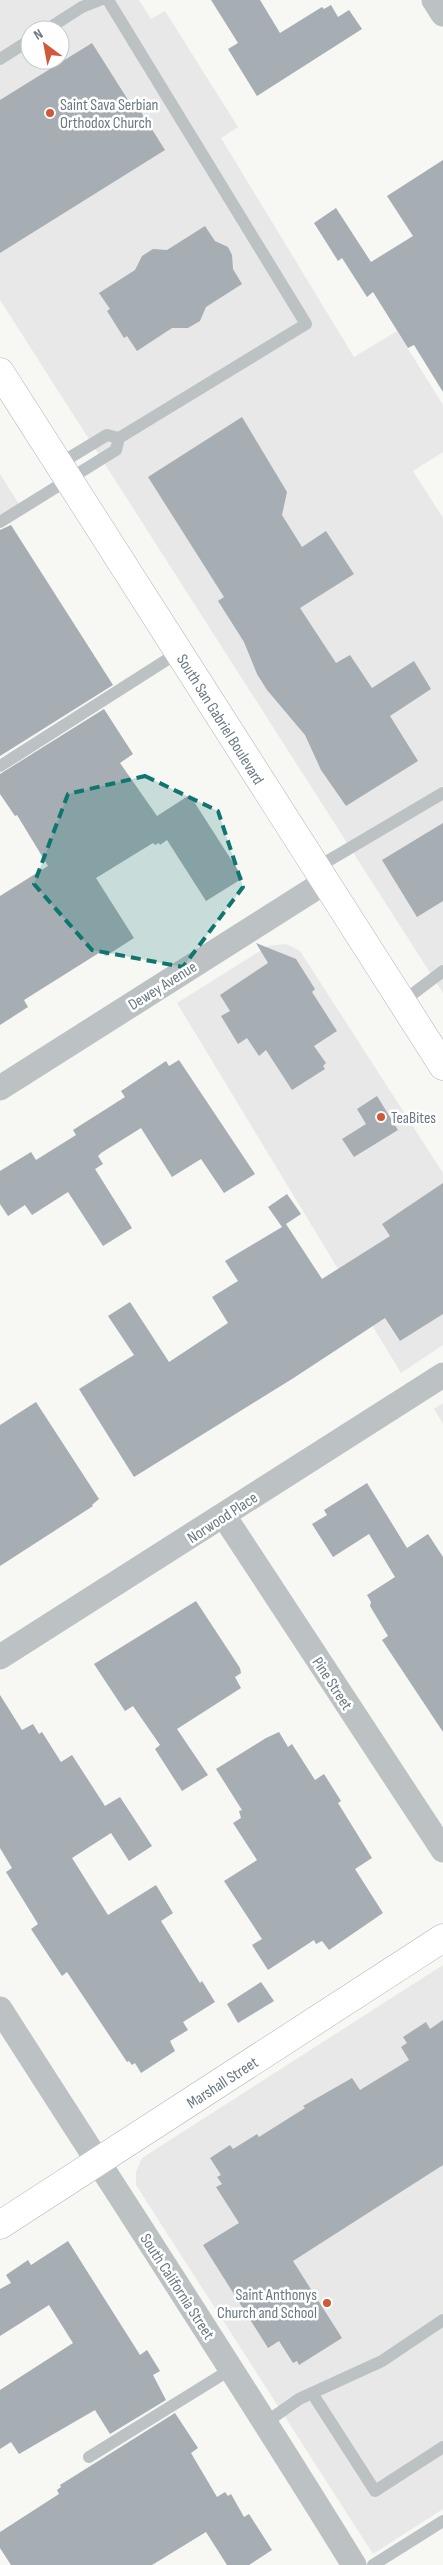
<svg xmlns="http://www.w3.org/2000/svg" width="443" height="2565" viewBox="0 0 443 2565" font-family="'Sofia Sans Condensed',sans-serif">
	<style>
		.built { fill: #e8e8e8; fill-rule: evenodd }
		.building { fill: #a6adb3 }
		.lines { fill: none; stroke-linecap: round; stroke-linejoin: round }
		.secondary-casing { stroke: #afb5b9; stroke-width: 29 }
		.lane { stroke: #bcc1c4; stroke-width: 12 }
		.street { stroke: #bcc1c4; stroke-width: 25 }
		.secondary { stroke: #fff; stroke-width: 28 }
		.marked { fill: #0f766e; fill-opacity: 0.2; stroke: #0f766e; stroke-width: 4; stroke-dasharray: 10 6; stroke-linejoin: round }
		.poi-dot { fill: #d0583b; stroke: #fff; stroke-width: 2 }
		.labels { text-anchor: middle; stroke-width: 5; stroke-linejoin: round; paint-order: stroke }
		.poi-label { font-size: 16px; fill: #697882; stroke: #fff; text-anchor: start }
		.street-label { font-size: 16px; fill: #697882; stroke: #fff }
	</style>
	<rect width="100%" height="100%" fill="#f7f7f4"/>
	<g class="built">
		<path d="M 0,0 L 139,0 L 151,19 L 165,11 L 238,127 L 221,138 L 354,357 L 397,331 L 443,405 L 443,452 L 413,471 L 443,518 L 443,993 L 0,300 ZM 30,30 L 60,30 L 60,60 L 30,60 Z"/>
		<polygon points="0,474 24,512 0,527"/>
		<polygon points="286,944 300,951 443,1173 443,1345 401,1373 177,1003 268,946"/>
		<polygon points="443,1403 443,1424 434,1409"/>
		<polygon points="443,1965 443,2509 373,2554 136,2185 136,2172 142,2158"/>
	</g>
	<g class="building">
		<polygon points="211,0 260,0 280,33 322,7 324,9 331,5 338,17 349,10 362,29 257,96 228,49 238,43"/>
		<polygon points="92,43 130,103 134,101 165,150 0,253 0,100"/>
		<polygon points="443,160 443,392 414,345 408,348 373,292 367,297 342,258 338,261 314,223 336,208 371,262 413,236 387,196"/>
		<polygon points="205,226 215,241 228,247 232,255 233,269 242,284 206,307 200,321 188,328 172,328 137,351 127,336 124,338 107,311 110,309 99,293 135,270 142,256 153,249 167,250"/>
		<polygon points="242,417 287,492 282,515 302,547 326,531 354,574 300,608 336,663 350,655 372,688 414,661 431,689 390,716 418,761 346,806 321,770 305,735 267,690 257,674 244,642 218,601 224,597 148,477"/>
		<polygon points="11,525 113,685 0,756 0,530"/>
		<polygon points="104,709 133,754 120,763 157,816 188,796 191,797 243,878 206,901 167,840 160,845 159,843 155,845 153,843 96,878 134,938 106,956 102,951 24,1000 28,1007 0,1025 0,896 48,866 17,815 15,816 0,794 0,774"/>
		<polygon points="443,823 443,901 417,917 382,860"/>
		<polygon points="256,943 296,959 315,989 312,992 337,1031 314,1046 326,1063 323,1066 325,1069 292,1090 266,1050 259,1056 247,1038 238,1044 221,1016 230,1011 220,995 268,963"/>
		<polygon points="179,1060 255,1174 224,1193 201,1159 172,1177 141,1128 101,1153 98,1156 103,1164 95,1169 132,1228 103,1246 68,1192 32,1215 25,1205 8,1216 0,1204 0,1171 31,1152 36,1160 76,1135 73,1130 125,1097 121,1091 166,1061 169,1066"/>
		<polygon points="377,1096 398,1130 354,1157 342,1139 366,1124 357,1109"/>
		<polygon points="443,1183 443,1314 400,1341 385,1318 292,1379 134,1477 79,1389 134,1355 108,1316 130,1302 169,1362 228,1323 212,1297 238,1281 225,1261 282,1227 268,1207 287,1194 301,1214 286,1224 322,1279 390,1236 382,1224"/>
		<polygon points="36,1402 99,1499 92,1505 93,1506 0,1566 0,1425"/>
		<polygon points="367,1483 407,1548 428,1534 443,1557 443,1732 382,1640 388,1636 370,1606 371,1602 367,1595 395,1577 369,1534 333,1557 312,1524 327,1515 324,1510"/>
		<polygon points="196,1601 240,1668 241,1673 235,1677 241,1688 177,1729 208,1775 182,1791 155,1749 160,1745 133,1706 125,1711 94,1664"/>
		<polygon points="0,1695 22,1730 33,1724 39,1734 42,1732 61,1762 72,1755 105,1806 120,1797 152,1846 129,1861 111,1833 72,1858 108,1915 156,1885 173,1913 161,1921 200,1983 202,1981 215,2002 183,2022 188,2030 170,2041 175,2051 141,2073 135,2063 132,2065 129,2061 127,2062 67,1972 62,1976 31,1929 38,1924 6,1872 12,1868 0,1848"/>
		<polygon points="279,1732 288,1747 292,1744 315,1780 324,1774 341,1801 338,1803 372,1858 355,1869 383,1913 329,1950 322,1941 316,1944 314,1940 268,1970 252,1945 262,1939 224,1881 257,1860 233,1823 241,1818 239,1811 242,1810 216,1769 266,1738"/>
		<polygon points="261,1982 274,2001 238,2023 227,2004"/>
		<polygon points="443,2020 443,2165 293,2261 342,2338 299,2365 297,2361 293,2363 279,2341 268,2348 203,2245 239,2223 216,2187 222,2184 217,2177 221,2175 210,2158 230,2145 233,2149 257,2134 259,2137 305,2108 303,2106 352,2078 360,2090 409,2060 401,2047 407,2043 403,2037 426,2022 430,2029"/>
		<polygon points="68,2241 140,2355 147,2350 160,2371 153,2375 166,2400 110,2434 95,2410 19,2454 11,2442 0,2449 0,2390 73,2343 49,2305 0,2336 0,2289 11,2283 6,2275 28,2260 31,2265"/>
		<polygon points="175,2413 198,2448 191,2453 217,2497 225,2492 228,2496 231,2494 244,2517 249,2514 272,2550 249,2565 227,2565 206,2532 152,2565 11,2565 0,2548 0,2532 59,2494 57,2490 61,2487 60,2485"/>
	</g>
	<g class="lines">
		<defs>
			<g id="secondary">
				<polyline points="0,372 443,1066"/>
				<polyline points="0,2225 443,1938"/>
			</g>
		</defs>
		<use href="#secondary" class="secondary-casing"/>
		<g class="lane">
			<polyline points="46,30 82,7 100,0"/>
			<polyline points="0,59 30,40"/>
			<polyline points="59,464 107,435 119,438"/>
			<polyline points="0,522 116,450 119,438 306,324 108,0"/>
			<polyline points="0,766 179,652"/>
			<polyline points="316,868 443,793"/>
			<polyline points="402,1002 443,971"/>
			<polyline points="312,2393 375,2491 443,2447"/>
			<polyline points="265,2423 299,2399 382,2361 443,2320"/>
			<polyline points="89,2457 233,2368"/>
			<polyline points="373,2565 443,2521"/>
		</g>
		<g class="street">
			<polyline points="434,0 443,14"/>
			<polyline points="0,1088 325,882"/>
			<polyline points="224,1516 443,1850"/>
			<polyline points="0,1657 443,1375"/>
			<path d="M 0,2009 C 118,2194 239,2378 354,2565"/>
		</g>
		<use href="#secondary" class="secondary"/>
	</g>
	<path class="marked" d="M 145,776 L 218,811 L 243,887 L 183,967 L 92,950 L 34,884 L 68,794 Z"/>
	<g class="poi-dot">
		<circle cx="50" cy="113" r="5"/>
		<circle cx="381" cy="1117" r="5"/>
		<circle cx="327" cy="2303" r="5"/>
	</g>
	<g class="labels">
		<g class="poi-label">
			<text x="60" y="110">Saint Sava Serbian<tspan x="60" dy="18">Orthodox Church</tspan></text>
			<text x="391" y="1123">TeaBites</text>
			<text x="317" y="2300" text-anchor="end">Saint Anthonys<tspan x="317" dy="18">Church and School</tspan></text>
		</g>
		<g class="street-label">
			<text transform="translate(221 719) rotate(58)" y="6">South San Gabriel Boulevard</text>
			<text transform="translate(162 985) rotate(-32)" y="6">Dewey Avenue</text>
			<text transform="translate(222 1517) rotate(-33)" y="6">Norwood Place</text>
			<text transform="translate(333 1683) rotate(57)" y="6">Pine Street</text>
			<text transform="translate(222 2082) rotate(-33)" y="6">Marshall Street</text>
			<text transform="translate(178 2286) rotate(57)" y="6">South California Street</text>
		</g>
	</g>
	<g transform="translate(45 45) rotate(328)"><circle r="24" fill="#ffffff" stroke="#c3c9cd"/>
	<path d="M0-4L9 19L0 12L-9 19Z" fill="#d0583b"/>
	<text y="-8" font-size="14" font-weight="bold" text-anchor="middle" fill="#697882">N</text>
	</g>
</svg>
